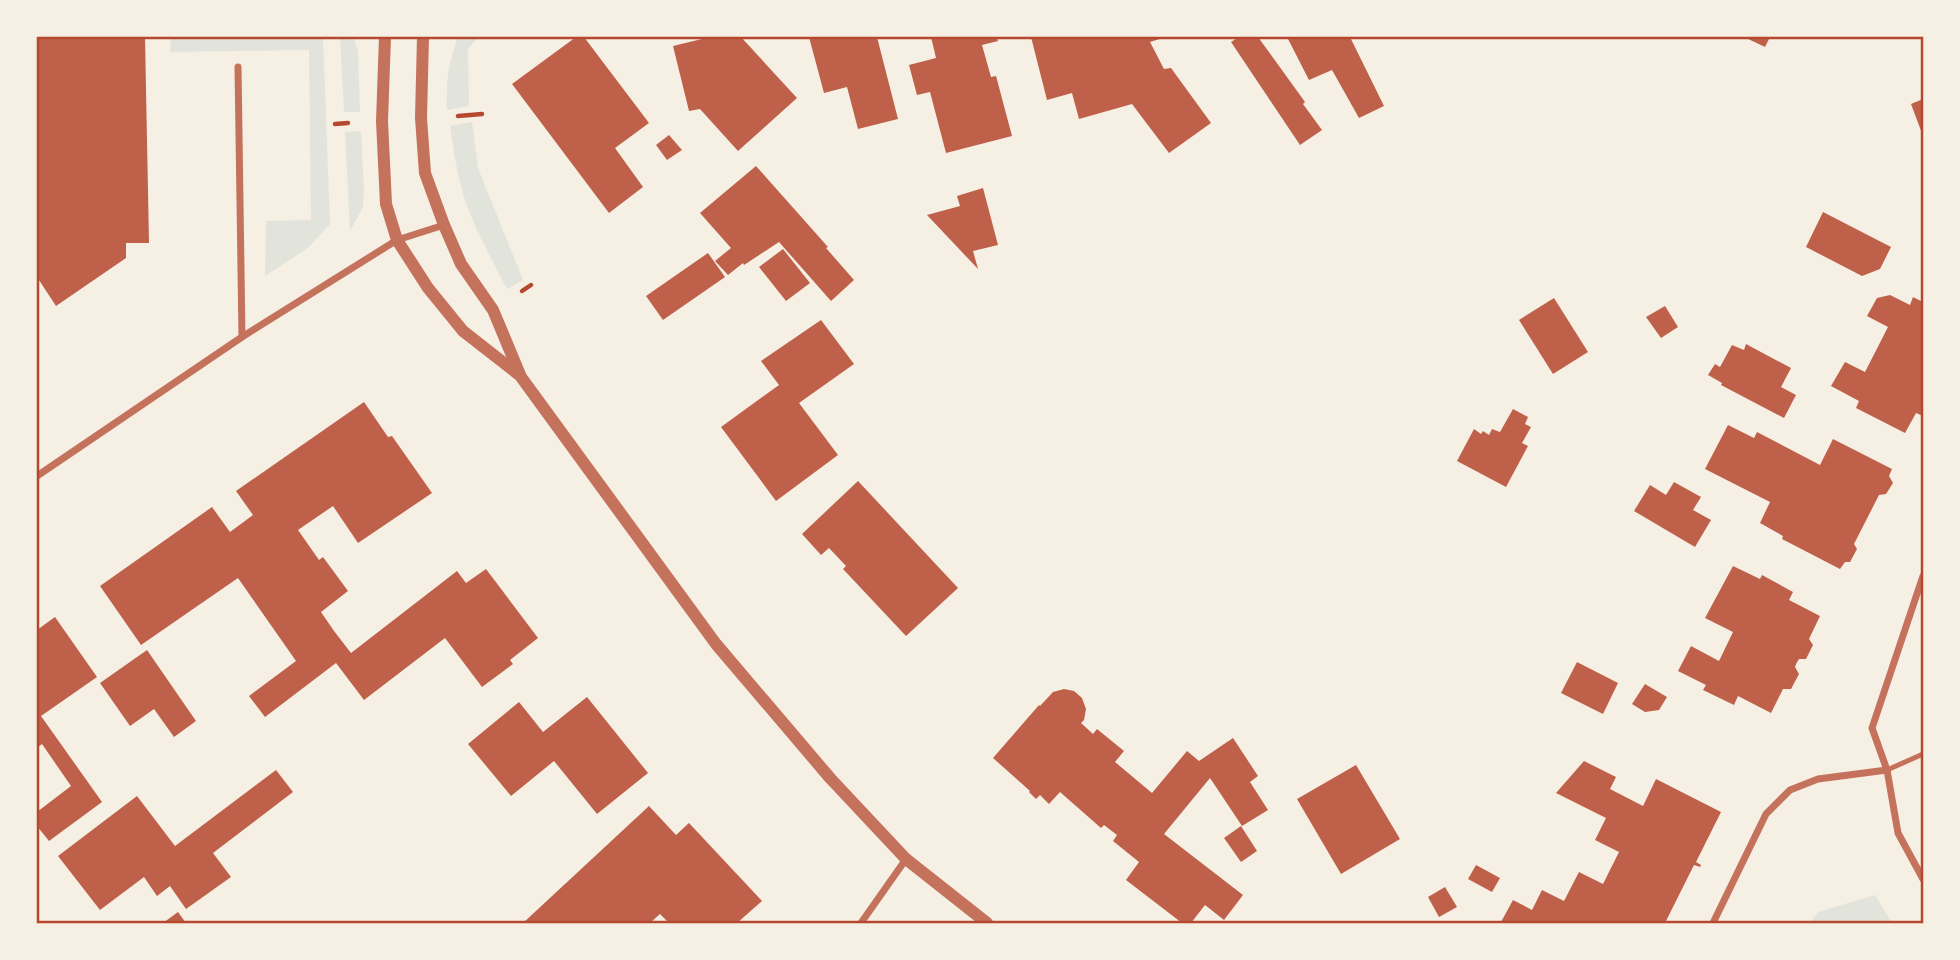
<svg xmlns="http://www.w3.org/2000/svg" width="1960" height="960" viewBox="0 0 1960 960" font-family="'Asap Condensed',sans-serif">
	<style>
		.green { fill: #e2e4dc }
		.building { fill: #bf614a }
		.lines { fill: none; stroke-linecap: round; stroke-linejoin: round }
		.path { stroke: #b5482f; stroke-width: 4.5 }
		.service { stroke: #c5725c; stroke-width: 5 }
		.minor { stroke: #c5725c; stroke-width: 7 }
		.tertiary { stroke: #c5725c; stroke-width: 12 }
		.neatline { fill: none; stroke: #b5482f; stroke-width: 2.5 }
	</style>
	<rect width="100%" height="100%" fill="#f6efe4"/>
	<g class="green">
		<polygon points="171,37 323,37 330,224 308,248 265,276 266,221 311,220 309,50 170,52"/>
		<polygon points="340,37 353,37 358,50 360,112 344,112"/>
		<path d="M 458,37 L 478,37 L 468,49 L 469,106 L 447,110 C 446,82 448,63 458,37 Z"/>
		<path d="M 472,122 L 478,168 L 523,280 L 507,289 C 493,262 478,235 467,206 C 458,180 454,153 450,126 Z"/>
		<polygon points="361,131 364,190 363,207 350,231 345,132"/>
		<polygon points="1875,895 1892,923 1811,923 1818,912"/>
	</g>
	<g class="building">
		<polygon points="37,37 145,37 149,243 126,243 126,258 56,306 37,277"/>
		<polygon points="576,37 584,37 649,123 615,148 643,187 609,213 512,84"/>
		<polygon points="710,37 741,37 797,98 738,151 700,109 689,111 673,46"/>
		<polygon points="809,37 877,37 898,119 858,129 847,87 824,93"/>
		<polygon points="931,37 997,37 998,41 982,45 991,77 996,76 1012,136 946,153 930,92 917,95 909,65 936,58"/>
		<polygon points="1031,37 1166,37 1150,42 1164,69 1171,68 1211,123 1169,153 1132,104 1079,119 1072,93 1047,100"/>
		<polygon points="1239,37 1258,37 1305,102 1303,104 1322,130 1300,145 1231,42"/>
		<polygon points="1287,37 1350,37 1384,106 1359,118 1332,70 1309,80"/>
		<polygon points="1744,37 1770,37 1765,47"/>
		<polygon points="1923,99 1923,136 1911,104"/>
		<polygon points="669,135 682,150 667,160 656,145"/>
		<polygon points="756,166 828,247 826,248 854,280 831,301 779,242 744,265 743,263 728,275 715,261 731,248 700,213"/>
		<polygon points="983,188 998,245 973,251 978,269 927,215 960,206 957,196"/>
		<polygon points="1823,212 1891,247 1880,269 1862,276 1806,247"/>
		<polygon points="783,249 810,283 786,301 759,267"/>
		<polygon points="708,253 725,277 663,320 646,296"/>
		<polygon points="1890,295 1910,305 1913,297 1923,302 1923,416 1916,413 1905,433 1856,408 1859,401 1831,386 1845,362 1865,372 1888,327 1867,316 1877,298"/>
		<polygon points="1554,298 1588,352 1553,374 1519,320"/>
		<polygon points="1665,306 1678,327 1661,338 1646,317"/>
		<polygon points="821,320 854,364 799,403 838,455 776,501 721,427 779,385 761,361"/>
		<polygon points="1746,344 1791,368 1781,387 1796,395 1784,418 1721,385 1722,383 1708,375 1715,364 1720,367 1732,345 1744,350"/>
		<polygon points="364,402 388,437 392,436 432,493 358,543 333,506 298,530 319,560 323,557 348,591 321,612 334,631 351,653 457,571 466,583 486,569 538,638 510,660 513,664 482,687 445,638 364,700 336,663 265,717 249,696 296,661 238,578 141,645 100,586 212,507 230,532 253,515 236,491"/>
		<polygon points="1513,409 1528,417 1525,424 1531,427 1522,443 1528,446 1506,487 1457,461 1474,429 1481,434 1483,431 1489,435 1492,429 1500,432"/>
		<polygon points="1728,425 1754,438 1757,432 1820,465 1833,439 1892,469 1889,476 1893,483 1886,494 1879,495 1854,544 1857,549 1850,562 1845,562 1840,569 1782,539 1783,536 1760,523 1770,502 1705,469"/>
		<polygon points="858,481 958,588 906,636 843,569 846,566 829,548 821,555 802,534"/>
		<polygon points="1674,482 1701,497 1693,510 1711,520 1695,547 1634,511 1650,485 1666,495"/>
		<polygon points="1733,566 1760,579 1762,575 1793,592 1789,600 1820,616 1809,639 1813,645 1806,659 1799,659 1796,664 1795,667 1799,674 1791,689 1783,689 1771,713 1738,696 1734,705 1703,690 1706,685 1678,671 1691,646 1719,661 1733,632 1705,618"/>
		<polygon points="55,617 97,677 41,716 102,802 49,841 37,826 37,812 71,786 42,744 37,748 37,630"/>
		<polygon points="147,650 196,721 174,737 154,709 130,726 100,683"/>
		<polygon points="1577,662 1618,683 1603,714 1561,693"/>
		<polygon points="1645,684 1667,697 1659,710 1645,712 1632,704"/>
		<polygon points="1064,689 1074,691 1082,698 1086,709 1084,720 1081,723 1093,734 1097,729 1124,751 1115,762 1152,793 1187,751 1199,761 1233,738 1258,776 1250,782 1268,810 1242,826 1210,778 1164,834 1243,895 1224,920 1205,905 1191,923 1182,923 1126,880 1139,862 1113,841 1117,835 1104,825 1101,828 1060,792 1049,804 1040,795 1036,799 1029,792 1030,791 993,758 1039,705 1040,706 1053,692"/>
		<polygon points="587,697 648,773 597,814 554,761 511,796 468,744 519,702 543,732"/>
		<polygon points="1584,761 1616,777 1610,789 1643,806 1656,779 1721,812 1696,862 1701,865 1700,867 1694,865 1665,923 1501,922 1513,900 1532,910 1542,890 1564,901 1579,872 1603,884 1619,852 1595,840 1606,818 1556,793"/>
		<polygon points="1356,765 1400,839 1341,874 1297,799"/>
		<polygon points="276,770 293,792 213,853 231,877 186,909 170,886 157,896 144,877 100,910 58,856 137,796 175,846"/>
		<polygon points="649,806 676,835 689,823 762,901 737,923 669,923 660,914 650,923 523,923"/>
		<polygon points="1241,826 1257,851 1241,862 1224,838"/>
		<polygon points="1476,865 1500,878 1492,892 1468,879"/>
		<polygon points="1445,887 1457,907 1439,917 1428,897"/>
		<polygon points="178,912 186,923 163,923"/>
	</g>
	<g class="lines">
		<g class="path">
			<polyline points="458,116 482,114"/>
			<polyline points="335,124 348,123"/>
			<polyline points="522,291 531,285"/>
		</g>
		<polyline class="service" points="1887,770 1923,754"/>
		<g class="minor">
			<polyline points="238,67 242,337"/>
			<polyline points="37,476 242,337 397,240 444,225"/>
			<polyline points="1923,576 1872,728 1887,770 1898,833 1923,879"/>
			<polyline points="861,923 906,859"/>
			<polyline points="1713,923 1766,814 1790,790 1818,779 1887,770"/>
		</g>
		<g class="tertiary">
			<polyline points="385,37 382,121 386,204 397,240 428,288 463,331 518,374"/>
			<polyline points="423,37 421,118 425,173 444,225 461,264 493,310 521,377 716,644 830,778 906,859 987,923"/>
		</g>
	</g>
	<rect width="1960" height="960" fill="none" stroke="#f6efe4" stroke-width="77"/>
	<rect x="38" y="38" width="1884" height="884" class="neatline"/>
</svg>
